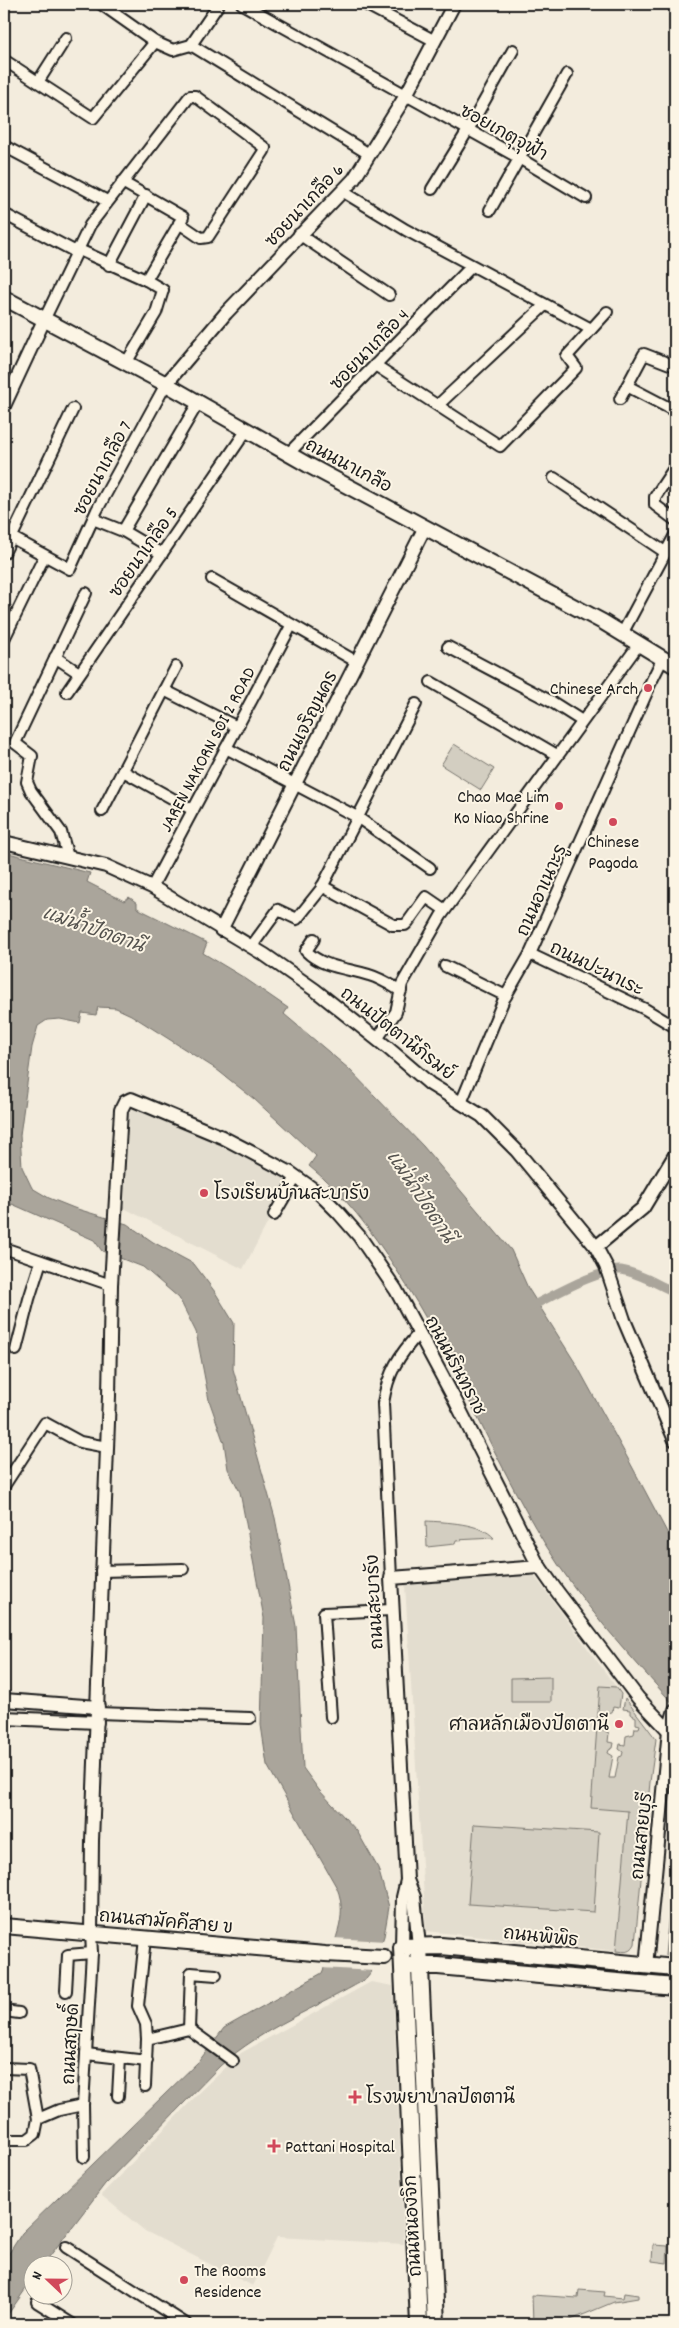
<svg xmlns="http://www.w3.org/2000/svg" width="679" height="2328" viewBox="0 0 679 2328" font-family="Dekko,'Playpen Sans Thai',sans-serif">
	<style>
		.built { fill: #e3ddcf }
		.green { fill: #d3cec1; stroke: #78756e }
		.water { fill: #aaa59b; stroke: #716e68 }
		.pier { fill: #f3ecdd }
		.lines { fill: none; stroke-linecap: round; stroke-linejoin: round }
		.canal { stroke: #aaa59b; stroke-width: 9 }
		.minor-casing { stroke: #1c1c1c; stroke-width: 14 }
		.tertiary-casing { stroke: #1c1c1c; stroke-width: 16 }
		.secondary-casing { stroke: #1c1c1c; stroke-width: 18 }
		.primary-casing { stroke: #1c1c1c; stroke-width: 20 }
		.minor { stroke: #fcf5e5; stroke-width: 10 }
		.tertiary { stroke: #fcf5e5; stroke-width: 12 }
		.secondary { stroke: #fcf5e5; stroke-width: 14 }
		.primary { stroke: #fcf5e5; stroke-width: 16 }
		.poi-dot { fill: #d1495b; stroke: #fcf5e5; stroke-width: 2 }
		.labels { text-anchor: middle; stroke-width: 4; stroke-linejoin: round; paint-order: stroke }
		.street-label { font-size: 18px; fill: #1c1c1c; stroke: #fcf5e5 }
		.poi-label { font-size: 18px; fill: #1c1c1c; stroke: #fcf5e5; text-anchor: start }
		.water-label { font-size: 19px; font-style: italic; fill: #55534f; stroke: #fcf5e5 }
	</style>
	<rect width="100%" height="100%" fill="#f3ecdd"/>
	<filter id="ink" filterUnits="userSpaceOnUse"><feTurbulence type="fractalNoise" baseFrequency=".02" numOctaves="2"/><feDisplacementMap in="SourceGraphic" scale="10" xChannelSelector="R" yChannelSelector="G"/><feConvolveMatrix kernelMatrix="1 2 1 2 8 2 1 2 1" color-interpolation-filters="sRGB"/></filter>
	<g filter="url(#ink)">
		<g class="built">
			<polygon points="140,1104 235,1147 291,1179 243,1269 124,1208 129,1114 134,1107"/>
			<polygon points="533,1574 616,1687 600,1687 591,1808 628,1811 616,1951 426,1931 405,1585"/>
			<polygon points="371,1982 393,1986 404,2244 277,2237 253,2286 145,2231 101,2195 195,2097 241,2053"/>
		</g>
		<g class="green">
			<polygon points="454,744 494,769 481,790 441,765"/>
			<path d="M 426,1521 C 444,1522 482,1523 494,1538 L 456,1540 L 455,1544 L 427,1547 Z"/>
			<polygon points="551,1677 551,1702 511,1702 511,1678"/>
			<path d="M 600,1686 L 616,1687 L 621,1694 L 619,1708 L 613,1707 L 612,1712 L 605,1713 L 604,1720 L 599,1719 L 599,1723 L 604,1724 L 603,1730 L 609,1733 L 608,1742 L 614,1743 L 613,1748 L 609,1750 L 608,1753 L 613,1756 L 609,1778 L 615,1778 L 619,1757 L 622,1756 L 623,1752 L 619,1749 L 620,1744 L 625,1745 L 626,1736 L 634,1734 L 635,1728 L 639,1728 L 640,1725 L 636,1724 L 636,1717 L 630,1714 L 630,1710 L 623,1709 L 625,1698 L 656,1739 L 650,1782 L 635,1944 C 630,1953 626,1952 616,1951 L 628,1811 L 591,1808 Z"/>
			<polygon points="474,1824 599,1832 594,1912 468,1904"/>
			<polygon points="675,1849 675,1956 665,1955"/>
			<polygon points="653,2245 668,2246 667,2263 652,2261"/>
			<polygon points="579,2290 605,2292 604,2296 623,2298 624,2293 638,2295 638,2298 614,2302 561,2324 533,2324 532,2295 578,2298"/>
		</g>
		<path class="water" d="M 4,852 L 90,873 L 87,882 L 124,901 L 129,897 L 137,903 L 137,908 L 207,943 L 203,953 L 243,977 L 288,1008 L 284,1014 L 349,1069 L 423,1146 L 511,1250 L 528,1288 L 576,1364 L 627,1457 L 669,1536 L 668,1552 L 675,1561 L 675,1706 C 629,1655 581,1603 545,1544 C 491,1455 454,1357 396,1269 C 371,1230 345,1195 309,1166 L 316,1156 L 254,1099 L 216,1069 L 131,1015 L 116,1008 L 98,1007 L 96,1015 L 82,1013 L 80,1023 L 60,1019 L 47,1020 L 38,1026 L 32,1047 L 20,1135 L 22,1167 L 32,1188 L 49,1198 L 74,1208 L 127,1224 L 153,1242 L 194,1264 L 215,1292 L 234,1323 L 233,1369 L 275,1518 L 296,1626 L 303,1768 L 319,1790 L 357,1831 L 378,1868 L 389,1907 L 384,1936 L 371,1973 L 366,1979 C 317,2008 263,2027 220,2066 L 105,2184 L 43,2265 L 32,2266 L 32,2280 L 4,2320 L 4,2261 L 22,2233 L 199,2061 L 224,2028 L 322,1973 C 333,1945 349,1918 337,1888 L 267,1765 L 261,1725 L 264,1618 L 240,1492 L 228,1469 L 224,1443 L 209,1400 L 196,1332 L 179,1298 L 143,1267 L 102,1251 L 94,1240 L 12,1204 L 4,1216 L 4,1203 L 7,1197 L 4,1189 L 4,1094 L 9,1065 L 7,1051 L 4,1045 Z"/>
		<polygon class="pier" points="333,1938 385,1941 374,1971 321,1968"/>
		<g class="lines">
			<path class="canal" d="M 530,1307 C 549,1298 601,1268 621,1270 C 640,1273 658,1285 675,1292"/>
			<defs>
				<g id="minor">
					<polyline points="101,4 155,42 173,50 191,45 219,4"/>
					<polyline points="242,4 519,158 586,198"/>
					<polyline points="365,4 435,41"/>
					<polyline points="191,45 369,154"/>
					<polyline points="4,60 93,118 155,42"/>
					<polyline points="38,82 66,38"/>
					<polyline points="4,146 107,201"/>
					<polyline points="122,182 183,217 146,280"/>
					<polyline points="432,189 468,130 513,50"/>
					<polyline points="342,191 406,230 591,329"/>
					<polyline points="490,210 567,74"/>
					<polyline points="4,214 76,252"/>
					<polyline points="299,234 389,295"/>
					<polyline points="77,249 146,280 163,290 156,313 126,363"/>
					<polyline points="109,265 146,195"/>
					<polyline points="44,320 90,225 190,96 195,96 265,148 264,151 208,237 201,238 179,223"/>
					<polyline points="375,365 500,446 576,368 567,356 607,312"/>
					<polyline points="627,386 675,411"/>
					<polyline points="620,399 644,354 675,366"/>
					<polyline points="438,405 545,305"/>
					<polyline points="288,454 472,266"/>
					<polyline points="675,467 655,497 655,505 675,520"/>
					<polyline points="554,478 665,552"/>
					<polyline points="93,519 123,531 162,554"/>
					<polyline points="123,531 198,403"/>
					<polyline points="11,537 70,569 97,510 166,384"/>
					<polyline points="4,553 73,409"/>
					<polyline points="212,579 357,662"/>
					<polyline points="622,634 675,535"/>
					<polyline points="4,639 42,561"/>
					<polyline points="448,647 552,702 582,721"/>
					<polyline points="55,657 79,673"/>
					<polyline points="431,682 557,755"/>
					<polyline points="649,686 663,658"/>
					<polyline points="164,690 237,727"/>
					<polyline points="67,692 246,431"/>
					<polyline points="226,748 357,817 430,868"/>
					<polyline points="123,771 193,810"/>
					<polyline points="102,811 176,667"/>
					<polyline points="68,857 61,832 31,791 27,782 32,756 15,743 86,593"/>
					<polyline points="322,886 393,925 405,925 408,922 426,897 445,910"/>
					<polyline points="152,887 291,626"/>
					<path d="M 314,939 L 306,951 C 323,968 347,968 369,975 C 380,978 391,985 401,991"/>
					<polyline points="251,947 278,910 297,919 321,889 416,704"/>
					<polyline points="530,954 645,1009 675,1027"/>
					<polyline points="445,966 506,996"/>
					<polyline points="377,1039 396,1012 402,984 441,916 639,644"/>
					<polyline points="461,1103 504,999 530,954 648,690"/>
					<polyline points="274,1215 296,1177"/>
					<polyline points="4,1248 111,1285"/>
					<polyline points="16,1350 29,1299 41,1261"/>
					<polyline points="4,1486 45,1423 80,1442 107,1447"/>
					<polyline points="101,1571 183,1569"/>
					<path d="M 391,1578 L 383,1403 C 388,1372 399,1355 419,1333"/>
					<polyline points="97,1713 250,1718"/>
					<polyline points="331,1717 324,1613 392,1610"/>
					<polyline points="145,1938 138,2006 146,2024 147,2039 189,2029 233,2061"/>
					<polyline points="66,1991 68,1955 92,1953"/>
					<polyline points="4,2011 19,2013"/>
					<polyline points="189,2029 191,1973 216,1975"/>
					<polyline points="86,2054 147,2061"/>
					<polyline points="4,2068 29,2069 38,2119"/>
					<polyline points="145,2086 147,2039"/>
					<polyline points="118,2096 120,2058"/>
					<polyline points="4,2140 27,2140 35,2134 38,2119 59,2110 83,2105"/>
					<polyline points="84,2157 83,2105 92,1953 91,1933"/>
					<polyline points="66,2247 186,2324"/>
					<polyline points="37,2302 72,2324"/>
				</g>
				<g id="tertiary">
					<polyline points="166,384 226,313 354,179 405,97 454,4"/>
					<polyline points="4,406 44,320"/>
					<polyline points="4,842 106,866 152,887 265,955 315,990 388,1048 430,1084 482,1116 516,1150 596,1247 606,1266 624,1320 675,1440"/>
					<polyline points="221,930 425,527"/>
					<polyline points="596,1247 643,1208 675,1155"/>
					<polyline points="4,1700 98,1707"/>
					<polyline points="4,1718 97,1722"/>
					<polyline points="407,1880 414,1897 419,1946"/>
					<polyline points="91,1933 92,1841 109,1396 111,1285 121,1110 125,1102 131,1099 222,1137 289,1172 320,1194 338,1212 359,1236 396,1290 456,1402 537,1563 556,1590 638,1698 675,1737"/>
					<polyline points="402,1947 403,1897 407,1880 391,1578 540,1567"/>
					<polyline points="646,1966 669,1730 675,1710"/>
				</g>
				<g id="secondary">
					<polyline points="4,298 166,384 308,465 603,622 675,666"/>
					<polyline points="4,1926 325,1954 384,1957"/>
				</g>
				<g id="primary">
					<polyline points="419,1946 436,2324"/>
					<polyline points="408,1966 438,1966 675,1987"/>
					<polyline points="419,2324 402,1947 441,1946 675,1968"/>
				</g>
			</defs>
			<use href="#minor" class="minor-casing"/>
			<use href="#tertiary" class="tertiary-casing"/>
			<use href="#secondary" class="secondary-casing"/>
			<use href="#primary" class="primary-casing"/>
			<use href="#minor" class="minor"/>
			<use href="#tertiary" class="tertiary"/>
			<use href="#secondary" class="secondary"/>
			<use href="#primary" class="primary"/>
		</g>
	</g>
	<g class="poi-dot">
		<circle cx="648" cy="688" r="5"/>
		<circle cx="559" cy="806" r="5"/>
		<circle cx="613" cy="822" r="5"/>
		<circle cx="204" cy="1193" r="5"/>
		<circle cx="619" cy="1724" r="5"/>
		<path d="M352.5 2089.5h5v5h5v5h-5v5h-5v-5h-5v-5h5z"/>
		<path d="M271.5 2138.5h5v5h5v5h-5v5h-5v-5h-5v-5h5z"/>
		<circle cx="184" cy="2280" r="5"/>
	</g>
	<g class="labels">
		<g class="street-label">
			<text transform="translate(504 132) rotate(29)" y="6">ซอยเกตุจุฟ้า</text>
			<text transform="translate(304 205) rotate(-47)" y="6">ซอยนาเกลือ 6</text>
			<text transform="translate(369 349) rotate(-46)" y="6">ซอยนาเกลือ 4</text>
			<text transform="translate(349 465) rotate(28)" y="6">ถนนนาเกลือ</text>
			<text transform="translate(102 468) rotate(-62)" y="6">ซอยนาเกลือ 7</text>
			<text transform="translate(143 552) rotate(-55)" y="6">ซอยนาเกลือ 5</text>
			<text transform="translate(307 721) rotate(-63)" y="6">ถนนเจริญนคร</text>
			<text transform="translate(207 749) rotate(-62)" y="6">JAREN NAKORN SOI 2 ROAD</text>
			<text transform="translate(541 890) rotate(-66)" y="6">ถนนอาเนาะรู</text>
			<text transform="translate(597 968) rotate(26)" y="6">ถนนปะนาเระ</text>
			<text transform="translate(398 1033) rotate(38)" y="6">ถนนปัตตานีภิรมย์</text>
			<text transform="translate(456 1365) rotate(62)" y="6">ถนนนรินทราช</text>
			<text transform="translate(374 1602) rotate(-93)" y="6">ถนนสะบารัง</text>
			<text transform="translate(641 1836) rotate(-84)" y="6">ถนนสายบุรี</text>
			<text transform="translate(166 1921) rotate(5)" y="6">ถนนสามัคคีสาย ข</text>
			<text transform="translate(541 1936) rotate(6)" y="6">ถนนพิพิธ</text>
			<text transform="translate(70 2044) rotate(-87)" y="6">ถนนสฤษดิ์</text>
			<text transform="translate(412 2226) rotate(-93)" y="6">ถนนหนองจิก</text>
		</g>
		<g class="poi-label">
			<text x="638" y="694" text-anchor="end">Chinese Arch</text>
			<text x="549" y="802" text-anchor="end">Chao Mae Lim<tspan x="549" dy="21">Ko Niao Shrine</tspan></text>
			<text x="613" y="847" text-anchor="middle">Chinese<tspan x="613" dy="21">Pagoda</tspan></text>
			<text x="214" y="1199">โรงเรียนบ้านสะบารัง</text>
			<text x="609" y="1730" text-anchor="end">ศาลหลักเมืองปัตตานี</text>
			<text x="366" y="2103">โรงพยาบาลปัตตานี</text>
			<text x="285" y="2152">Pattani Hospital</text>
			<text x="194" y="2276">The Rooms<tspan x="194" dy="21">Residence</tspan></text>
		</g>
		<g class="water-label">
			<text transform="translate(94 928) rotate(19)" y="7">แม่น้ำปัตตานี</text>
			<text transform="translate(422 1196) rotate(56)" y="7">แม่น้ำปัตตานี</text>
		</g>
	</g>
	<rect width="679" height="2328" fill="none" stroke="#fcf5e5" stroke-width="20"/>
	<rect x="10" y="10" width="659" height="2308" fill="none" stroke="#1c1c1c" stroke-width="2" filter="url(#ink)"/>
	<g transform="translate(48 2280) rotate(292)"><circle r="24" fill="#fcf5e5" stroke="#a29e95"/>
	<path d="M0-4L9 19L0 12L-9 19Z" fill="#d1495b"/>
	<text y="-8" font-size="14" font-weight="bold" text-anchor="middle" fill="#1c1c1c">N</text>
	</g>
</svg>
